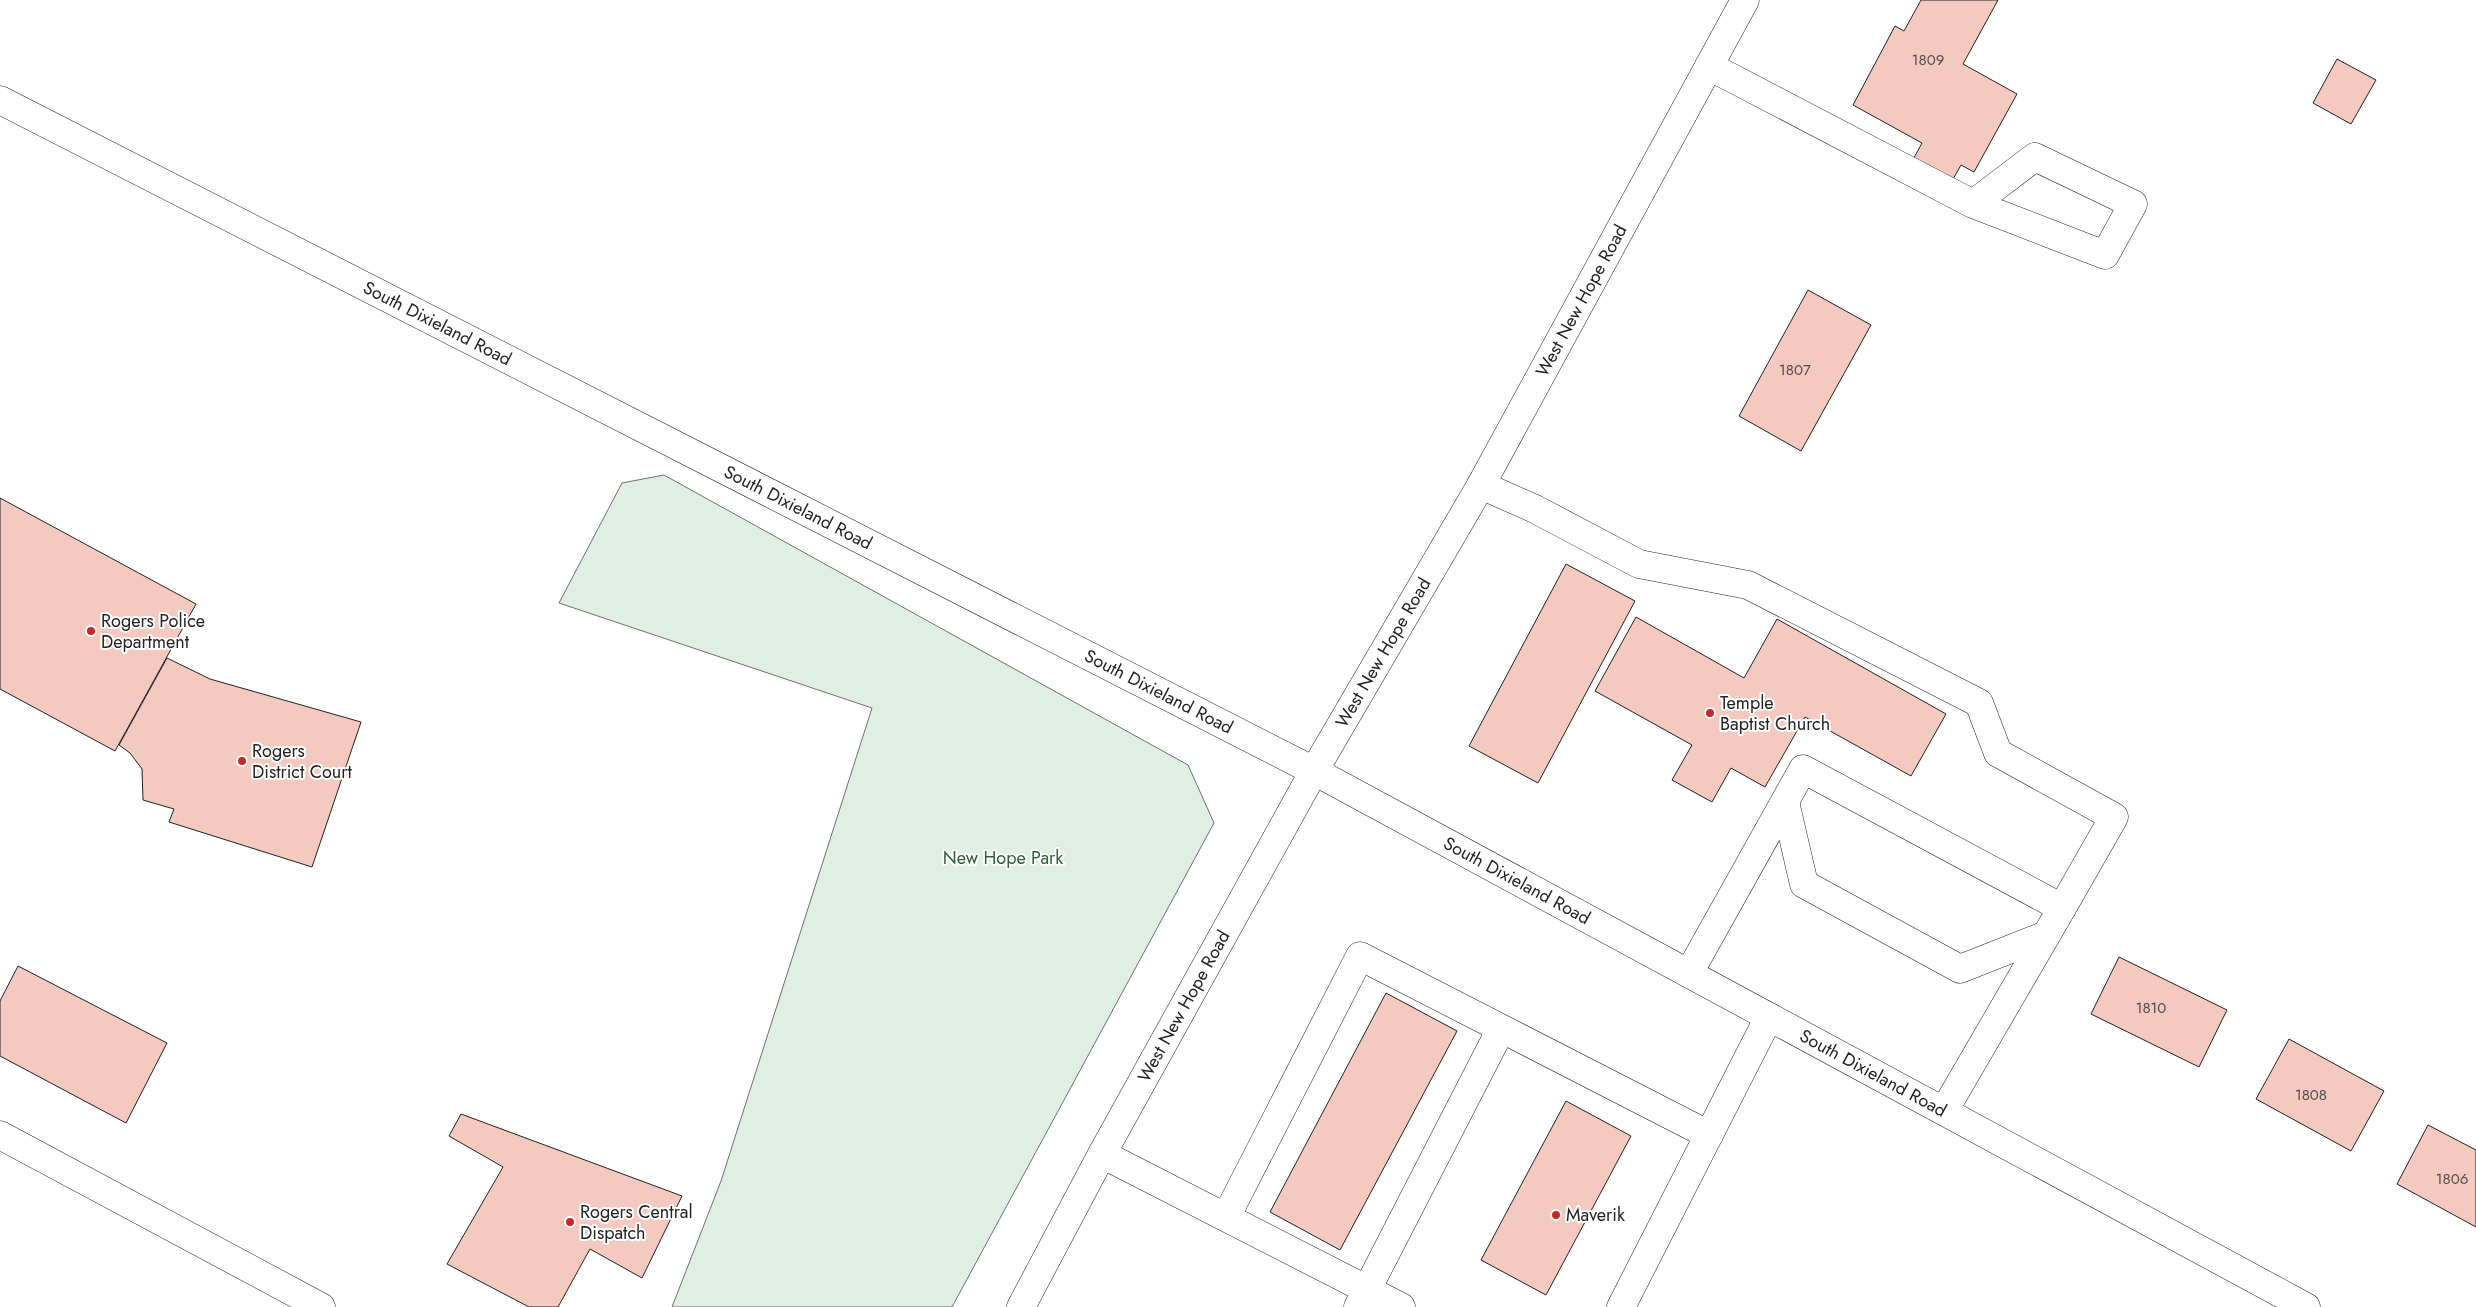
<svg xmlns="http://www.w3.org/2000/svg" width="2476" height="1307" viewBox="0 0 2476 1307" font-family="Jost,sans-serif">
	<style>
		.green { fill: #e0efe3; stroke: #6f6f6f }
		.building { fill: #f3c9c0; stroke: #222 }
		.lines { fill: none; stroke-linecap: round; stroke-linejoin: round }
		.minor-casing { stroke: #222; stroke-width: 29 }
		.major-casing { stroke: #222; stroke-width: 29 }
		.minor { stroke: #fff; stroke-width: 28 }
		.major { stroke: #fff; stroke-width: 28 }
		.poi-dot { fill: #c62828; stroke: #fff; stroke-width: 2 }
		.labels { text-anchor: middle; stroke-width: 4; stroke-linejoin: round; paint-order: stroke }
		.number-label { font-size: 15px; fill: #564c4a }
		.street-label { font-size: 18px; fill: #222; stroke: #fff }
		.poi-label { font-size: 18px; fill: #222; stroke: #fff; text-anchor: start }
		.park-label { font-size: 18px; fill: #2f5e38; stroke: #fff }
	</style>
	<rect width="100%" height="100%" fill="#fff"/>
	<polygon class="green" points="664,475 1188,765 1214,823 952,1307 672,1307 721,1181 872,708 559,603 622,483"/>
	<g class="building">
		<polygon points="1921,0 1998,0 1963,64 2017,94 1974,172 1961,165 1949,186 1910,165 1922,143 1853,105 1895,26 1904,31"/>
		<polygon points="2337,59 2376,80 2351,124 2313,103"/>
		<polygon points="1808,290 1871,325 1801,451 1739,416"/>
		<polygon points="0,498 196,604 115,751 0,689"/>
		<polygon points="1566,564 1635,601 1538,783 1469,746"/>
		<polygon points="1636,617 1744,678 1777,619 1946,714 1911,776 1805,717 1765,787 1731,768 1712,802 1672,780 1692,745 1595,691"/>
		<polygon points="167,658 210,679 361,722 312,867 169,822 174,809 143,800 142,769 130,753 119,745"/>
		<polygon points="2119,957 2227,1010 2199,1067 2091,1014"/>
		<polygon points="18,966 167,1043 126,1123 0,1056 0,1001"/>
		<polygon points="1386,993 1457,1031 1340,1250 1270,1212"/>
		<polygon points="2289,1039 2384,1091 2351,1151 2256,1099"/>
		<polygon points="1566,1101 1631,1136 1546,1295 1481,1260"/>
		<polygon points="461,1114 682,1196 642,1278 590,1249 558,1307 529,1307 447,1264 503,1167 449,1136"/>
		<polygon points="2428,1125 2476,1150 2476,1227 2397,1184"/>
	</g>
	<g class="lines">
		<defs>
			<g id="minor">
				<polyline points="1709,66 1973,204 2105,255 2133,204 2035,157 1973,204"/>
				<polyline points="1481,485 1535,509 1639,564 1748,585 1979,703 1998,753 2114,817 2062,908"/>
				<polyline points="1785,802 1804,884 1960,969 2046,935"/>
				<polyline points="1689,973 1803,769 2062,908 1944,1111"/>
				<polyline points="0,1135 321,1307"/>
				<polyline points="1102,1154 1401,1307"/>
				<polyline points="1226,1217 1360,956 1709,1135"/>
				<polyline points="1358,1307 1501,1029"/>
				<polyline points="1621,1307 1769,1017"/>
			</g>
			<g id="major">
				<path id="s1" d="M 0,100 L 1314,771 L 2306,1307"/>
				<path id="s2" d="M 1021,1307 L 1102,1154 L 1314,771 L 1481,485 L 1745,0"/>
			</g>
		</defs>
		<use href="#minor" class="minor-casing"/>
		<use href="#major" class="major-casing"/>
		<use href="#minor" class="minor"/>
		<use href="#major" class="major"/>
	</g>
	<g class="poi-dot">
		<circle cx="91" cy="631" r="5"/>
		<circle cx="1710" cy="713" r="5"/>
		<circle cx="242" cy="761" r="5"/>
		<circle cx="1556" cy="1215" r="5"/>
		<circle cx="570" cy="1222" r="5"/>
	</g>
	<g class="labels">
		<g class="number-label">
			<text x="1928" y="65">1809</text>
			<text x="1795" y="375">1807</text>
			<text x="2151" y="1013">1810</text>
			<text x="2311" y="1100">1808</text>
			<text x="2452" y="1184">1806</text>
		</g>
		<g class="street-label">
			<text dy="6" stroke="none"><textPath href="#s2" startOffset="1152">West New Hope Road</textPath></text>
			<text dy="6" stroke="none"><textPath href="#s1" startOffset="491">South Dixieland Road</textPath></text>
			<text dy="6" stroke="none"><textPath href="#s1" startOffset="896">South Dixieland Road</textPath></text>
			<text dy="6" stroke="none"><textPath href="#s2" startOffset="748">West New Hope Road</textPath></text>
			<text dy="6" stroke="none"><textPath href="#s1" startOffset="1301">South Dixieland Road</textPath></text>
			<text dy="6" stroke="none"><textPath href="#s1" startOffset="1706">South Dixieland Road</textPath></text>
			<text dy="6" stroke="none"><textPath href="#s2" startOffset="342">West New Hope Road</textPath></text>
			<text dy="6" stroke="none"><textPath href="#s1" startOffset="2111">South Dixieland Road</textPath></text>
		</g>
		<g class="poi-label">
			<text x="101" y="627">Rogers Police<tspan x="101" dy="21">Department</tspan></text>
			<text x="1720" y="709">Temple<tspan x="1720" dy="21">Baptist Church</tspan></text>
			<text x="252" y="757">Rogers<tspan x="252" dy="21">District Court</tspan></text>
			<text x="580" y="1218">Rogers Central<tspan x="580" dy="21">Dispatch</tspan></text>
			<text x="1566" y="1221">Maverik</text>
		</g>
		<g class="park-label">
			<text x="1003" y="864">New Hope Park</text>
		</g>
	</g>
</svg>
